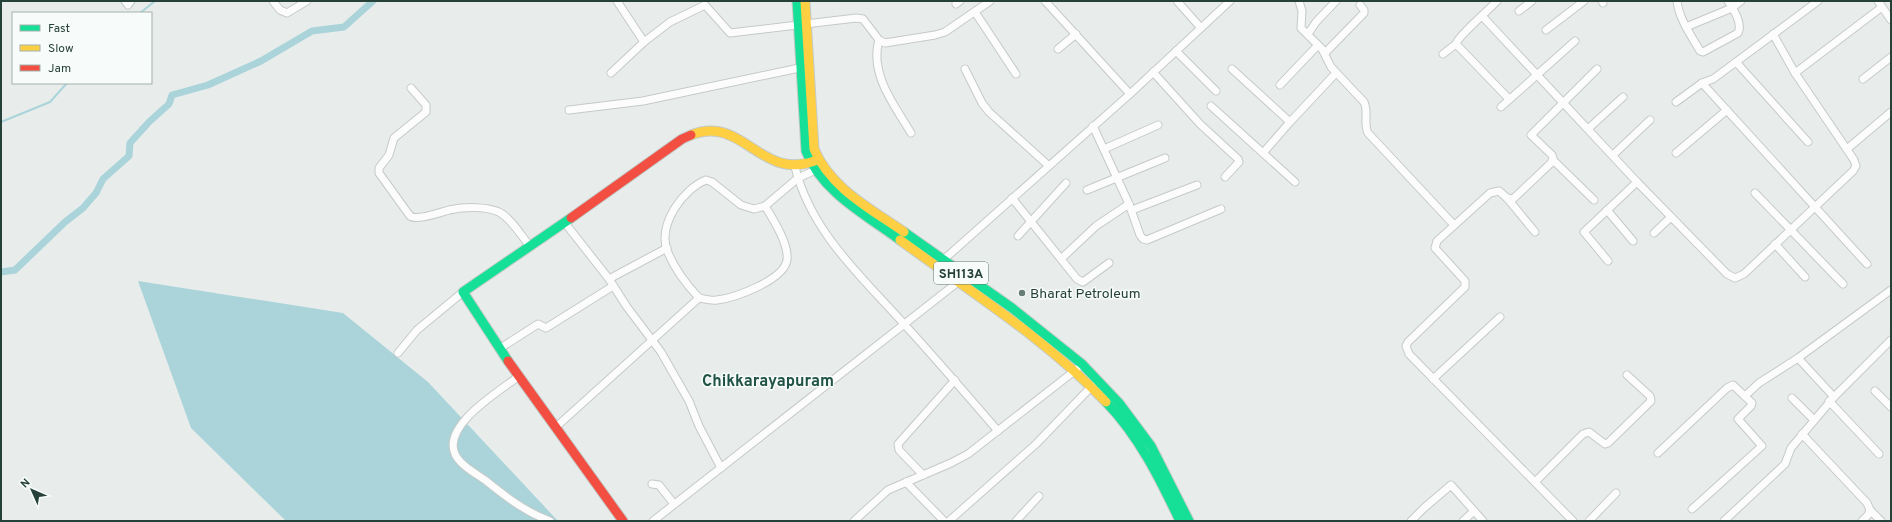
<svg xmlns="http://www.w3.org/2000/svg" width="1892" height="522" viewBox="0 0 1892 522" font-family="Overpass,sans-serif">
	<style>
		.water { fill: #aad4da }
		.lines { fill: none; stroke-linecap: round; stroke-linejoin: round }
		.stream { stroke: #aad4da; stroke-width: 2 }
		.canal { stroke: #aad4da; stroke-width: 7 }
		.street-casing { stroke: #c5cac8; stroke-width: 9 }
		.fast-casing { stroke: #c3cac8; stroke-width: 11 }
		.slow-casing { stroke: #c3cac8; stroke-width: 11 }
		.jam-casing { stroke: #c3cac8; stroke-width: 11 }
		.street { stroke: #fcfcfc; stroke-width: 7 }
		.fast { stroke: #16e098; stroke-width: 9 }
		.slow { stroke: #ffcf43; stroke-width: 9 }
		.jam { stroke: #f24e42; stroke-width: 9 }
		.poi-dot { fill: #697d77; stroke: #f7fbf9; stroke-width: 1.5 }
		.labels { text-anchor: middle; stroke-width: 3; stroke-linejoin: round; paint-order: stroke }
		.shield { fill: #f7fbf9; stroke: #647973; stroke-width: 1 }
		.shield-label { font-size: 13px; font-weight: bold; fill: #254139 }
		.poi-label { font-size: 14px; fill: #254139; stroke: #f7fbf9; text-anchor: start }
		.quarter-label { font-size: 16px; font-weight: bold; fill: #205346; stroke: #f7fbf9 }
	</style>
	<rect width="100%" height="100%" fill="#e8edeb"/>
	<polygon class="water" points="138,281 343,313 428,382 558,521 286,521 191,428"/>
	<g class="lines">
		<g class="stream">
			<polyline points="140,13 155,1"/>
			<polyline points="1,122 50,102 67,83"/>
		</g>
		<polyline class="canal" points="1,272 15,270 65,222 83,208 96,193 103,179 129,156 130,143 149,122 169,104 172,95 208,85 261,61 312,31 344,27 373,1"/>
		<defs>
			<g id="street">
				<polyline points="125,1 128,5 131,1"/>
				<polyline points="273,1 280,10 287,13 307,1"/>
				<polyline points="617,1 644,42 670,22 705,5 730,33 856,18 863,19 879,40 885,43 935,35 945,32 990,1"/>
				<polyline points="1045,1 1130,94"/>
				<polyline points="1177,1 1201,28"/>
				<path d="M 1299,1 L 1302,11 L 1301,28 L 1322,49 L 1331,67 L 1364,102 C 1369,112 1363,123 1368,133 L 1454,225"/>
				<path d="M 1497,1 C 1490,9 1457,37 1456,44 L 1509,99"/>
				<polyline points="1602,1 1603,3"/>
				<path d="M 1677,1 C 1679,19 1691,35 1700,51 L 1703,52 L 1738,33 C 1743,23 1733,9 1728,1"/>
				<polyline points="1878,1 1891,20"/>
				<polyline points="956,4 960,1"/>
				<polyline points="1519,11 1532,1"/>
				<polyline points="975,12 1016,74"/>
				<polyline points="1483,17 1637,182 1727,274 1735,278 1744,274 1853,171 1856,166 1854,160 1795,73 1773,34"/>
				<polyline points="1686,27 1732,8 1741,1"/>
				<polyline points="1546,30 1584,1"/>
				<polyline points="1308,34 1316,22 1336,1"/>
				<path d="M 879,40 C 869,74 895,106 911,133"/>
				<polyline points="1058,49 1076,34"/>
				<polyline points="1176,51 1216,91"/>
				<polyline points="1325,53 1364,13 1364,10 1360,5"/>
				<polyline points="1443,54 1456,44"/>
				<polyline points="1736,62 1818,1"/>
				<polyline points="965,69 982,103 989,112 1049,166"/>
				<polyline points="1232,69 1290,122 1336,73"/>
				<polyline points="1153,72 1200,124 1238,159 1239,162 1225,177"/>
				<polyline points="611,73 644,42"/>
				<polyline points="1795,73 1882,7"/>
				<polyline points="1863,79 1891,57"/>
				<polyline points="1280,85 1318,45"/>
				<path d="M 411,88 L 426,105 L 426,112 L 394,138 L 389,155 L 379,168 L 379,173 L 410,216 C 417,221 441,212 449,210 C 464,207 485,206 499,212 C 511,218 521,236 530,246"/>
				<polyline points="1676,102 1702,83"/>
				<polyline points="1211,106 1295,182"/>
				<polyline points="1501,107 1575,41"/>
				<polyline points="569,110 643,101 804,67"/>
				<polyline points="1093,126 1129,204 1140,235 1143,239 1147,240 1221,209"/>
				<polyline points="1589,128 1623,97"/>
				<polyline points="1808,142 1736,62 1713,79 1702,83 1867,264"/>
				<polyline points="1104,149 1158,125"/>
				<polyline points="1847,149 1891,112"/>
				<polyline points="1263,153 1290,122"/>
				<polyline points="1676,153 1727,110"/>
				<polyline points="1613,155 1650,120"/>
				<polyline points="1553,160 1594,200"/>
				<path d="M 795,167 C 811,232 861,276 904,324 C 936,359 967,395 998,431"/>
				<polyline points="1087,190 1165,158"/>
				<polyline points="1755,193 1843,284"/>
				<polyline points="1012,198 1077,279 1083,282 1109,263"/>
				<polyline points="1507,198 1535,232"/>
				<polyline points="1132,210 1197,185"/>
				<polyline points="1607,210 1633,241"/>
				<polyline points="565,223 609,279 667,248"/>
				<polyline points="1654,233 1671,217"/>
				<polyline points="1018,236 1066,183"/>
				<polyline points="1775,244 1805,277"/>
				<polyline points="1061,259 1096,226 1129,204"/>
				<polyline points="1608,261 1584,232 1637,182"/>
				<polyline points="941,262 1130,94 1230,1"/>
				<polyline points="609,279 627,307 661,352 689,401 699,426 721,468"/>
				<path d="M 699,298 C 705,299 712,301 717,300 C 735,298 784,280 787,260 C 789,244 773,219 765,206"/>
				<polyline points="499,349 538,324 546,328 613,286"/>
				<polyline points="398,353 417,330 463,292"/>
				<polyline points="1798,358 1834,397 1891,340"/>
				<path d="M 519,376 C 500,391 442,425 455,454 C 460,465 475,473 485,480 C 505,496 525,512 550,521"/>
				<polyline points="1433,379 1500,317"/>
				<polyline points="1875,391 1891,407"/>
				<polyline points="1745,396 1759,383 1798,358 1891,290"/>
				<polyline points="1792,398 1814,420"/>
				<polyline points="1829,401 1879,454"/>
				<path d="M 556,427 L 699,298 C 686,284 674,269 667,250 C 658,224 683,189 706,180 L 712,182 L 741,205 L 754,209 L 765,206 L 798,178 L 818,169"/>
				<polyline points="1802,434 1867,503 1870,510 1868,515 1862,521"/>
				<polyline points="1658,453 1727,388 1733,385 1752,403 1751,406 1738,419 1762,446 1692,509"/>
				<polyline points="923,475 899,450 898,444 955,380"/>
				<polyline points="906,482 944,521"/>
				<polyline points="1535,482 1583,434 1589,432 1605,444 1608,443 1651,401 1650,396 1627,375"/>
				<polyline points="652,484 659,485 674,504"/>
				<polyline points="1870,510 1881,521"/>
				<polyline points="653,521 958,282"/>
				<polyline points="854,521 888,490 951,463 968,454 1077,369"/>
				<polyline points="949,521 1036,444 1092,386"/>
				<polyline points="1016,521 1039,496"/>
				<polyline points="1411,521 1424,508 1451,485 1483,521"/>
				<polyline points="1463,521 1474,511"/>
				<polyline points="1573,521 1409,354 1406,346 1408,342 1465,287 1465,281 1435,248 1437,241 1490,193 1499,191 1507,198 1513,199 1551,163 1553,158 1552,155 1531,135 1597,69"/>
				<polyline points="1589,521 1616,493"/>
				<polyline points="1724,521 1785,464 1791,448 1834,397"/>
			</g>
			<g id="fast">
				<path d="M 797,1 L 806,151 C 822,192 866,215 900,240"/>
				<polyline points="904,232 1012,308 1082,364 1119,403 1151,446 1189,521"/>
				<polyline points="508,361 463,292 571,218"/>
				<path d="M 1106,402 C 1139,436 1160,479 1180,521"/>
			</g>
			<g id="slow">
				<path d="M 805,1 L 814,149 C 830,188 871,209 904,232"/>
				<path d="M 691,135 C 744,114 760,183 817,160"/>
				<path d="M 900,240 C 971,292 1045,338 1106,402"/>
			</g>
			<g id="jam">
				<polyline points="571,218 682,139 691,135"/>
				<polyline points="508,361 623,521"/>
			</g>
		</defs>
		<use href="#street" class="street-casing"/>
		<use href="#fast" class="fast-casing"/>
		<use href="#slow" class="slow-casing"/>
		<use href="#jam" class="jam-casing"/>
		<use href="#street" class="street"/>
		<use href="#fast" class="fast"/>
		<use href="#slow" class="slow"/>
		<use href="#jam" class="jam"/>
	</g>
	<circle class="poi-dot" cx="1022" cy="293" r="4"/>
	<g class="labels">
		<rect class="shield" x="934" y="262" width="54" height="22" rx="3"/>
		<g class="shield-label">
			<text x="961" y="278">SH113A</text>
		</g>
		<g class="poi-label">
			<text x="1030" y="298">Bharat Petroleum</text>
		</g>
		<g class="quarter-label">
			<text x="768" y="386">Chikkarayapuram</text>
		</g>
	</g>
	<rect width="1892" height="522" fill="none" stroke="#254139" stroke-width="4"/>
	<rect x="12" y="12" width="140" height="72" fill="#f7fbf9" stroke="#a3b1ac"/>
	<rect x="20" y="25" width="20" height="6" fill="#16e098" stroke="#a3b1ac"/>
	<text x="48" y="32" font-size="12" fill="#254139">Fast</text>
	<rect x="20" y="45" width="20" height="6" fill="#ffcf43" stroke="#a3b1ac"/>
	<text x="48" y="52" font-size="12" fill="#254139">Slow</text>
	<rect x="20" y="65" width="20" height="6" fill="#f24e42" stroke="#a3b1ac"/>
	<text x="48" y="72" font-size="12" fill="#254139">Jam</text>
	<g transform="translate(32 490) rotate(315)" stroke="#f7fbf9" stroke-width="3" paint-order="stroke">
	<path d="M0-3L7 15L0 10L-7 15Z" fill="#254139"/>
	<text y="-6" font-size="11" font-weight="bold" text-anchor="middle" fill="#254139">N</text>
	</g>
</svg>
